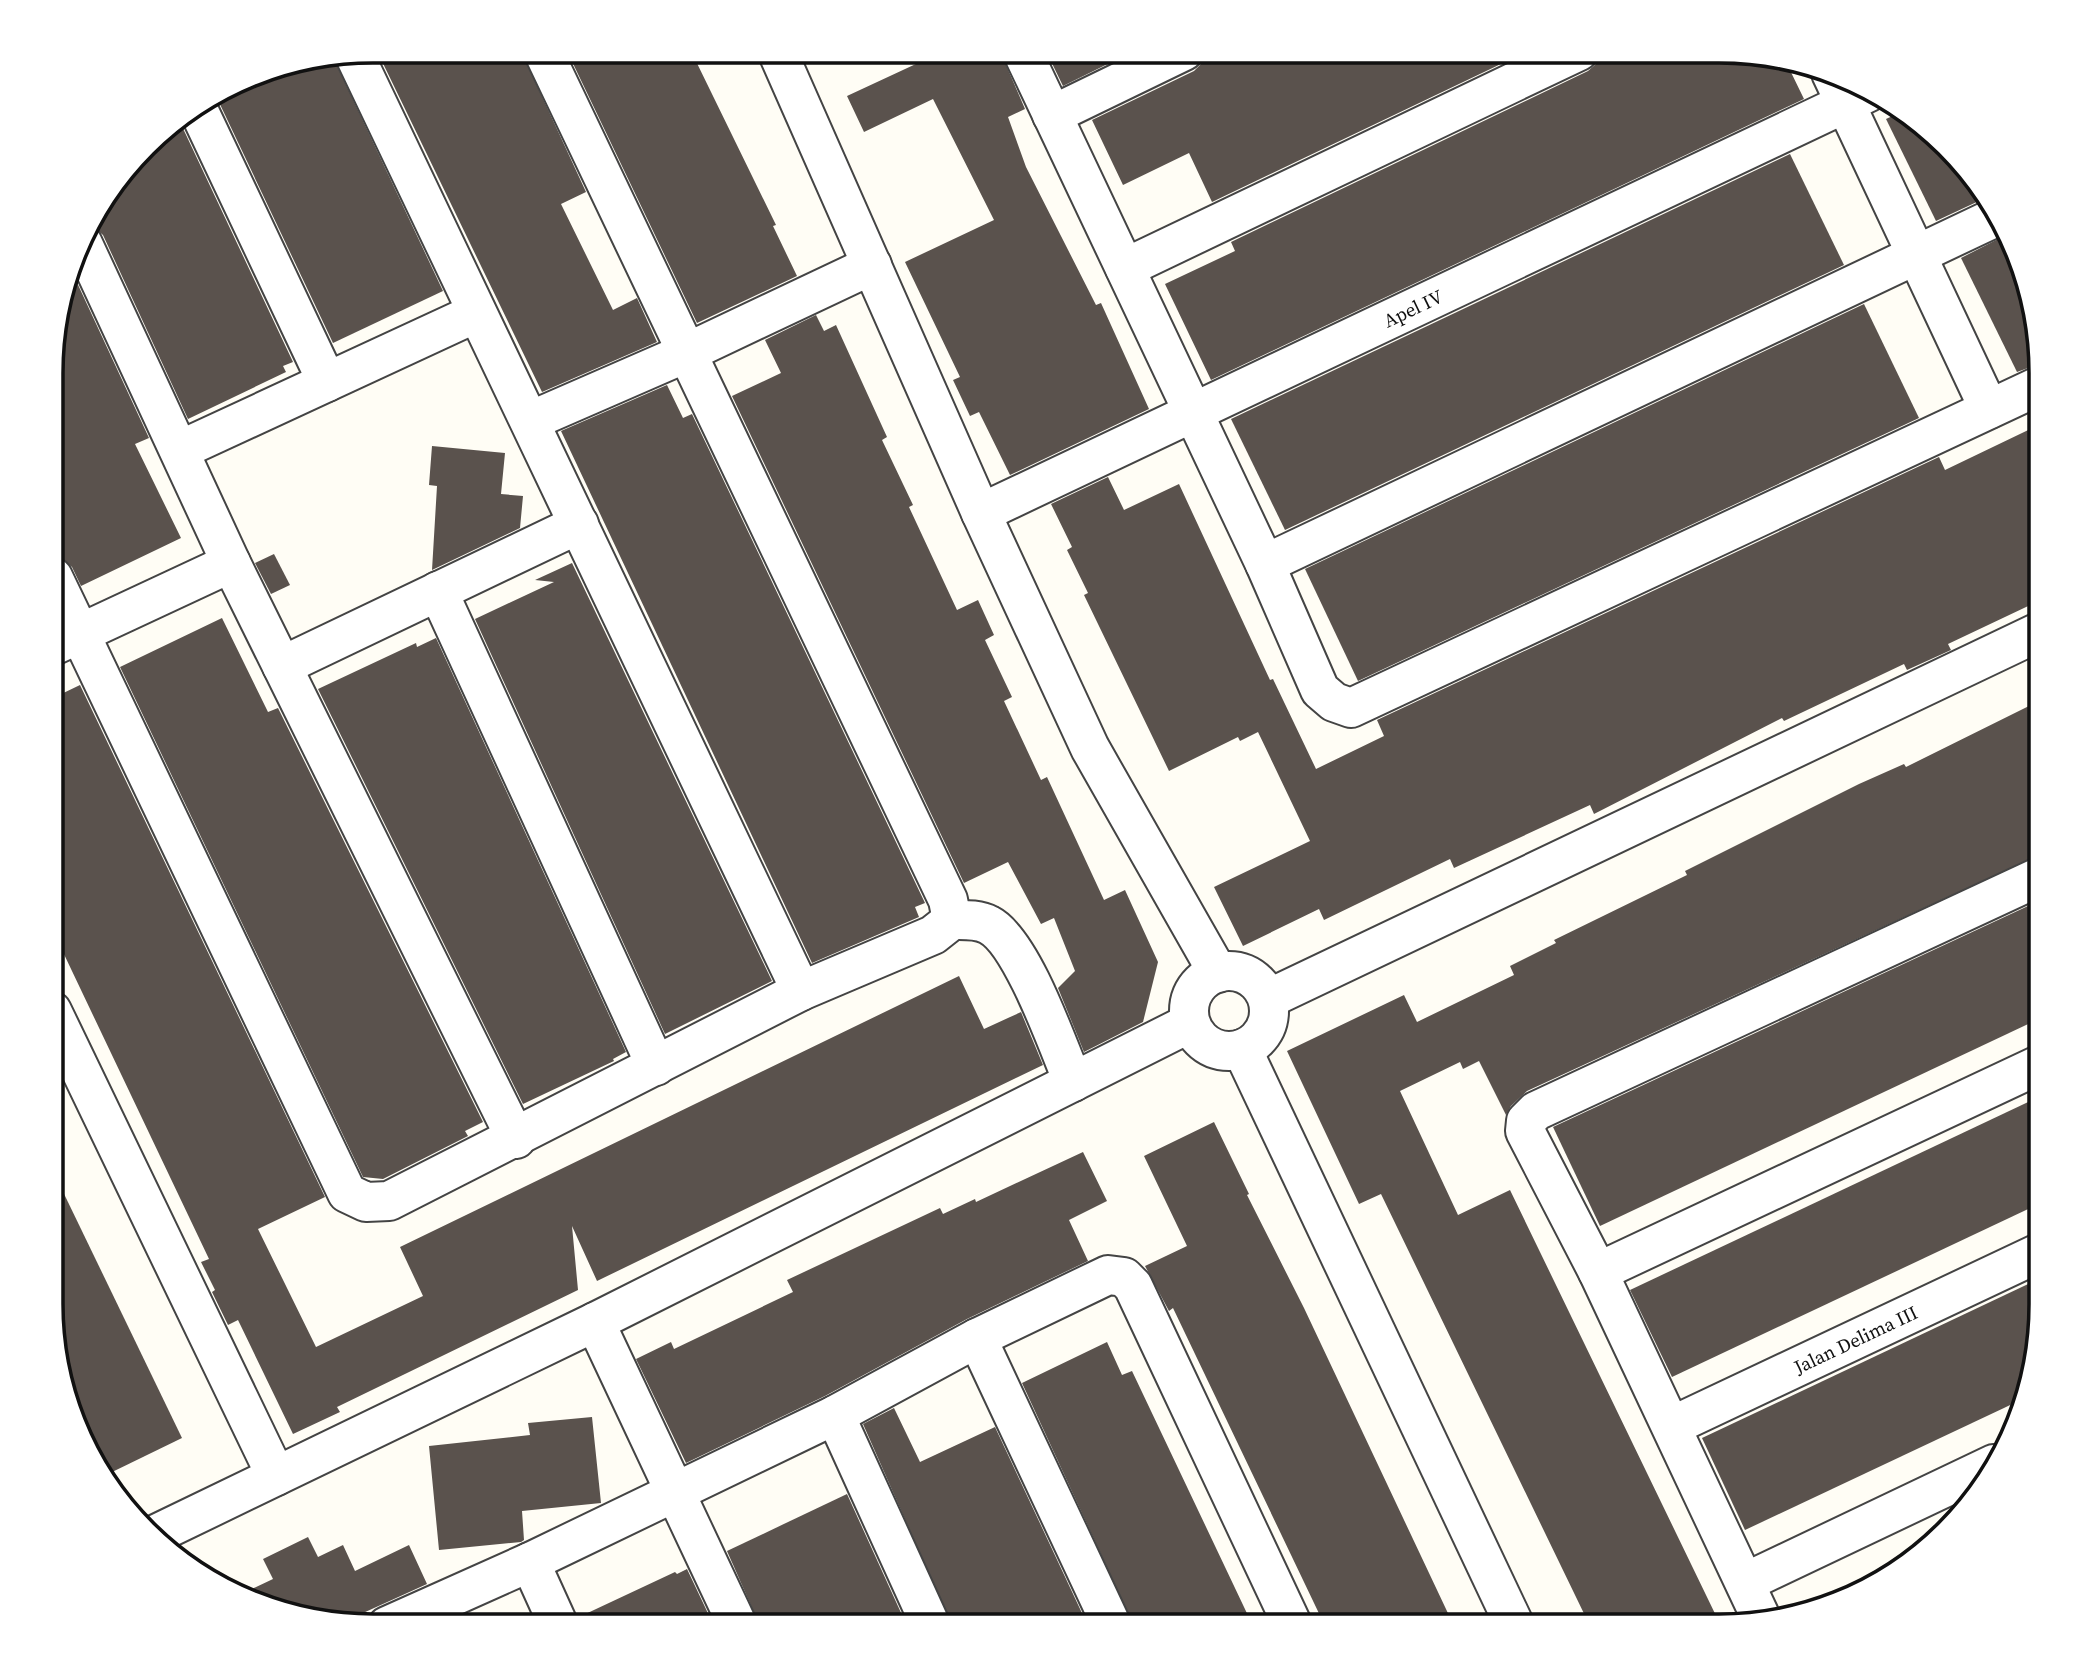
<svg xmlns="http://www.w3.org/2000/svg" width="2092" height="1677" viewBox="0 0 2092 1677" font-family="'Source Serif 4',serif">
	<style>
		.building { fill: #5a524d }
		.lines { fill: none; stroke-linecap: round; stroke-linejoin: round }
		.minor-casing { stroke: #444; stroke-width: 42 }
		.minor { stroke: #fff; stroke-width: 38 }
		.labels { text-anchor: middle; stroke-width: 7; stroke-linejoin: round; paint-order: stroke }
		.street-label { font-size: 19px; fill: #111; stroke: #fff }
		.rim { fill: none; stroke: #111; stroke-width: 3.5 }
	</style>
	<rect width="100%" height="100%" fill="#fffdf5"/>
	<g class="building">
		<polygon points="377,51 521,51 586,192 561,204 613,310 637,298 657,342 542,392"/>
		<polygon points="567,51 691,51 776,225 773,226 797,276 697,323"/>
		<polygon points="912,51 1000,51 1025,109 1008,117 1026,167 1096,305 1101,303 1149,409 1010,475 979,412 970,416 953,380 960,377 905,262 994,220 933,99 864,132 847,96 918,63"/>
		<polygon points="1046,51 1134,51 1063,86"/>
		<polygon points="1206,51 1528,51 1212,202 1189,153 1123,185 1092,120 1194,71 1202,63"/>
		<polygon points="1601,51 1739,51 1786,62 1804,99 1211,380 1165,284 1235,251 1231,242 1588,71 1597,63"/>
		<polygon points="333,57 443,291 333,343 217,98 269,68"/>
		<polygon points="1901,112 1932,131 1981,200 1936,221 1886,119"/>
		<polygon points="179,120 293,362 283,366 286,372 188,419 103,235 90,224 94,212 161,131"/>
		<polygon points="1790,154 1844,265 1285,530 1231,419"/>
		<polygon points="2006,235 2017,249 2039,364 2017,372 1961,258"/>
		<polygon points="73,274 149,438 135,444 181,538 81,586 72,567 59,557 53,545 54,331"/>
		<polygon points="1864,304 1919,418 1358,681 1305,569"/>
		<polygon points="816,315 824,331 836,325 887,437 882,440 913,505 909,507 957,610 978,600 994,635 985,640 1012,697 1004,701 1041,780 1047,777 1104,900 1125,890 1158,962 1143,1022 1084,1052 1058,988 1075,971 1054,918 1041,924 1008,862 964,883 732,396 781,373 765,340"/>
		<polygon points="667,385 683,418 692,414 925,903 915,907 919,917 812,963 561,431"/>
		<polygon points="2041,424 2041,500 2038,507 2041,514 2041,600 1948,644 1951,650 1907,670 1904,664 1784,721 1782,718 1594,814 1590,805 1454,868 1450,859 1324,920 1319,909 1243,946 1214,887 1310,841 1258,732 1240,741 1238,737 1169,771 1084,595 1088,593 1067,550 1072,547 1051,504 1108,477 1124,510 1179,484 1270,680 1273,679 1316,769 1384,736 1377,720 1939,457 1945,470"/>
		<polygon points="432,446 505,453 501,494 523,496 520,528 432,570 437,486 429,485"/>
		<polygon points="274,554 290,585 271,594 255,563"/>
		<polygon points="572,563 772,981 665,1034 475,619 554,582 535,580"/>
		<polygon points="222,618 268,712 278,708 483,1122 465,1131 468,1136 383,1179 363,1177 120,667"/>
		<polygon points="436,638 626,1052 613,1059 614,1061 523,1104 318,689 416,643 417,647"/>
		<polygon points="80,685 325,1197 258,1229 316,1347 423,1296 400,1247 959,976 984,1029 1021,1012 1043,1065 597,1281 572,1226 578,1290 337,1407 340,1412 293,1434 238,1320 228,1325 212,1292 215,1290 201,1262 209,1259 52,929 53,698"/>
		<polygon points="2041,700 2041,854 1527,1091 1511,1106 1506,1115 1479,1061 1463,1069 1460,1062 1400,1091 1458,1215 1510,1190 1721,1626 1590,1626 1381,1194 1359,1204 1287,1051 1404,995 1417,1022 1514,975 1510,966 1556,943 1554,940 1687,875 1685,871 1859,784 1904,764 1906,767"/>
		<polygon points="2041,900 2041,1018 1600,1226 1553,1127"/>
		<polygon points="2041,1096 2041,1203 1672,1377 1630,1290"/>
		<polygon points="1214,1122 1249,1194 1247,1195 1304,1308 1454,1626 1325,1626 1173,1308 1169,1311 1145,1266 1187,1246 1144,1156"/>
		<polygon points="1083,1152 1107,1201 1069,1220 1088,1261 967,1319 825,1396 686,1463 636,1359 671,1342 674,1349 793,1292 787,1280 940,1208 943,1214 975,1199 976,1202"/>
		<polygon points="52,1169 182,1438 106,1475 84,1447 51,1325"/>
		<polygon points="2041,1278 2041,1325 2023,1399 1745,1530 1702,1438"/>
		<polygon points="1107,1342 1122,1375 1132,1371 1253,1626 1134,1626 1022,1383"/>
		<polygon points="894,1408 920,1462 995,1427 1088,1626 952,1626 863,1424"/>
		<polygon points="592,1417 601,1503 522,1511 524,1540 521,1542 439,1550 429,1446 530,1435 528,1423"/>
		<polygon points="847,1494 907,1626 760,1626 727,1551"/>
		<polygon points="308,1537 318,1557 343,1545 355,1571 409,1545 427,1584 341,1623 249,1602 239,1595 273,1579 263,1559"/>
		<polygon points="687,1569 714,1626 580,1626 579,1617 675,1572 677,1574"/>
	</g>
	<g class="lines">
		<defs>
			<g id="minor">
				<polyline points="777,51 981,513 1090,748 1218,973"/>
				<polyline points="1022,51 1265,564 1320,690 1334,702 1351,708 2041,385"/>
				<polyline points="354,54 801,991"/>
				<polyline points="1831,73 1989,409"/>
				<polyline points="198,109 327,382"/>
				<polyline points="1052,115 1184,51"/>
				<polyline points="83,244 231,563 516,1139"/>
				<polyline points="1125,268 1579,51"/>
				<polyline points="530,421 686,353 872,265"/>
				<polyline points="180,450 476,313"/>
				<path id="s1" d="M 981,513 L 1869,92"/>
				<polyline points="1265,564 1994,218"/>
				<polyline points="53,577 347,1193 366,1202 389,1201 801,991 933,935 952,920 948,900 543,51"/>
				<polyline points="438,591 656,1066"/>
				<polyline points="53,646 231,563"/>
				<polyline points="282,666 579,524"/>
				<path d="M 952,920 C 964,920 978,919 989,925 C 1022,942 1058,1046 1073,1082"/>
				<circle cx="1229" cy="1011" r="40"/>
				<polyline points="1268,999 2041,631"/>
				<polyline points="52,1011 276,1476"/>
				<polyline points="1242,1049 1515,1626"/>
				<polyline points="1598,1272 2041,1064"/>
				<polyline points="595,1322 738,1626"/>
				<polyline points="977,1338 1112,1626"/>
				<polyline points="835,1415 931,1626"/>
				<path id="s2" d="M 1672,1426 L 2041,1252"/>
				<polyline points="152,1536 595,1322 1190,1023"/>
				<polyline points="530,1562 559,1626"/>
				<polyline points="1746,1582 1994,1464"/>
				<polyline points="1761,1618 1598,1272 1525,1131 1526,1121 1536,1111 2041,876"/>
				<polyline points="387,1626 530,1562 835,1415 977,1338 1108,1275 1124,1277 1133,1286 1293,1626"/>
			</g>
		</defs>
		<use href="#minor" class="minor-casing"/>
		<use href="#minor" class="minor"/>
	</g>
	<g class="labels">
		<g class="street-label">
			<text dy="7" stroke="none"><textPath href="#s1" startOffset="478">Apel IV</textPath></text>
			<text dy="7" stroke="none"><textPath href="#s2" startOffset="203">Jalan Delima III</textPath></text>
		</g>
	</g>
	<path d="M0 0H2092V1677H0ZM373 63H1719A310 310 0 0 1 2029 373V1304A310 310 0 0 1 1719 1614H373A310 310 0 0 1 63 1304V373A310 310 0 0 1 373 63Z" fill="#fff" fill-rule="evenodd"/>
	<path class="rim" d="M373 63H1719A310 310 0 0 1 2029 373V1304A310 310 0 0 1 1719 1614H373A310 310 0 0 1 63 1304V373A310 310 0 0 1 373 63Z"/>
</svg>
